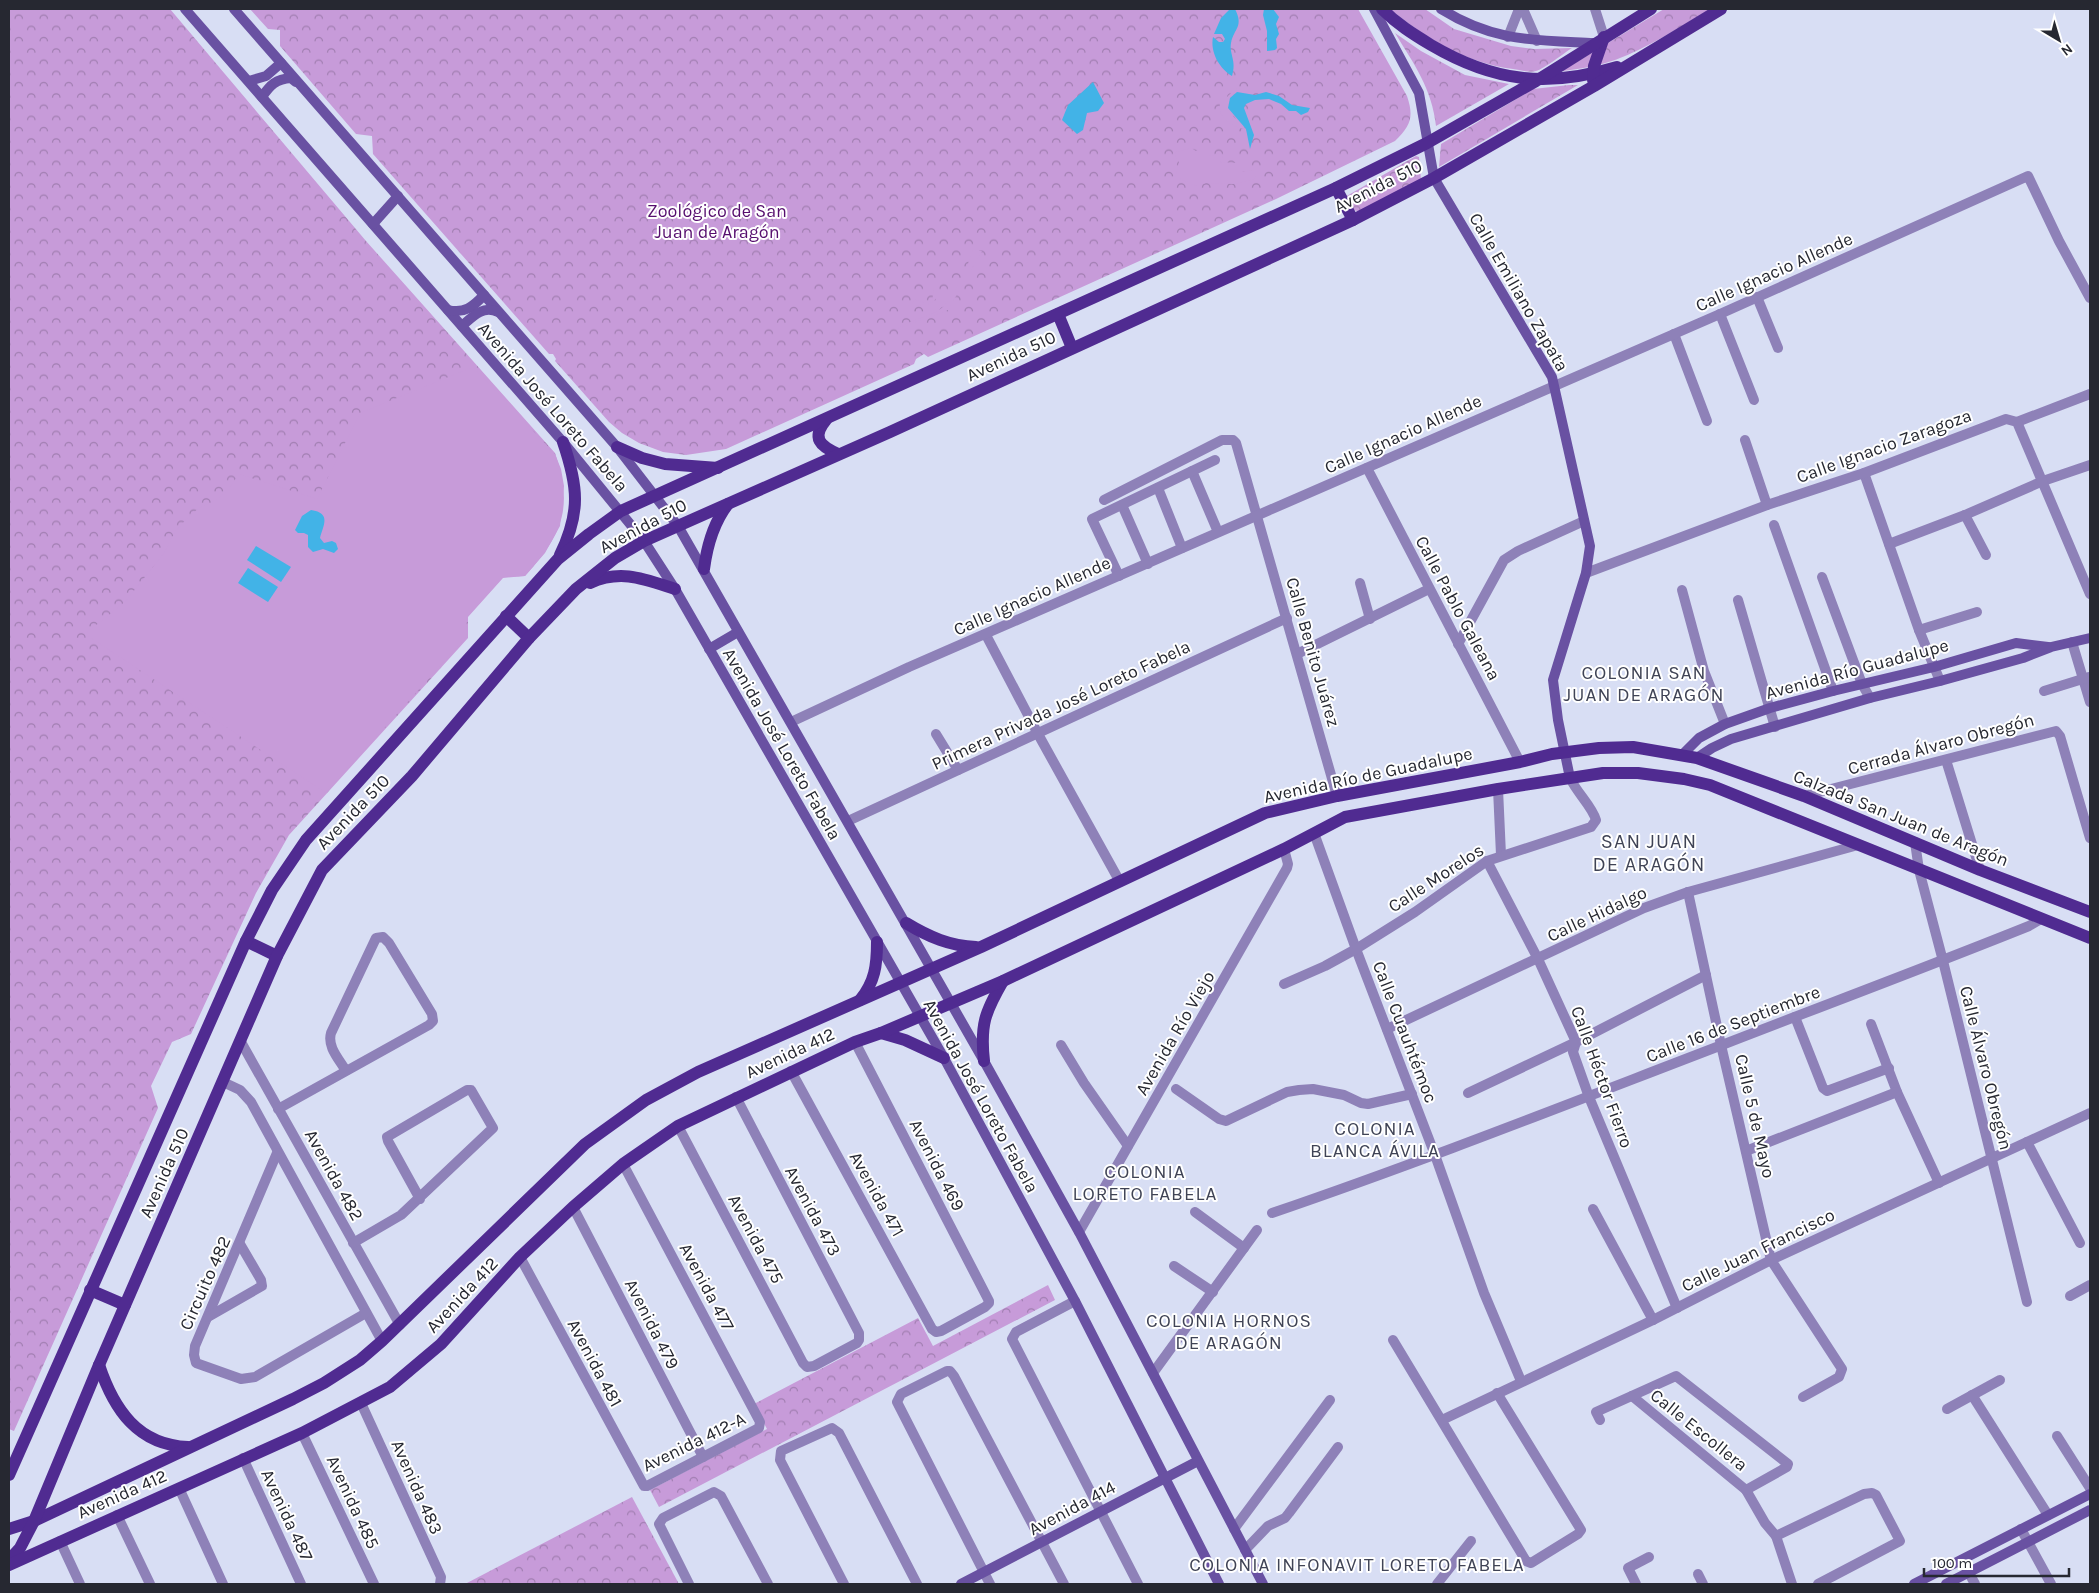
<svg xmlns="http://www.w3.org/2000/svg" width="2099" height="1593" viewBox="0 0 2099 1593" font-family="Karla,sans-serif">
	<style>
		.forest { fill: url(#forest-crowns) }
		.garden { fill: #c79bd9 }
		.water { fill: #42b3e7 }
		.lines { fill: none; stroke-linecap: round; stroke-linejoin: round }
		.street { stroke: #8e81b8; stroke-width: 10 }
		.secondary { stroke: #6951a2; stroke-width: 10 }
		.primary { stroke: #502b91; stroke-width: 12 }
		.labels { text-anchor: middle; stroke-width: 4; stroke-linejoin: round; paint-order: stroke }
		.street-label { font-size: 18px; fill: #262831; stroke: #fff }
		.park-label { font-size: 18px; fill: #560e6e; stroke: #fff }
		.neighbourhood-label { font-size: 19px; letter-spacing: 1px; fill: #3f4355; stroke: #fff }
		.quarter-label { font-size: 20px; letter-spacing: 1px; fill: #3f4355; stroke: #fff }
	</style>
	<defs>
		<pattern id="forest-crowns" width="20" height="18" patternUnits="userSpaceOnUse" patternTransform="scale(1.25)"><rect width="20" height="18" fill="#c79bd9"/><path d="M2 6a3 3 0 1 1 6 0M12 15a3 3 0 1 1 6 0" fill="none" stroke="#a17eb1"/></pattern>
	</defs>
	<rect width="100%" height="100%" fill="#d8def4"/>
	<g class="forest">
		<path d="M 9,9 L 170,9 L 366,241 L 555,453 C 574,508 562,535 525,576 L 503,578 L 468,617 L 468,638 L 289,835 L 256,893 L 191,1034 L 172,1042 L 151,1086 L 158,1108 L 14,1431 L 9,1429 Z"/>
		<path d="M 250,9 L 1358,9 L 1407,96 C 1414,117 1411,125 1395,141 L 1276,199 L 928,357 L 924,354 L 916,359 L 914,364 L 726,449 L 686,455 L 663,452 L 639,443 L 622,433 L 609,422 L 555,361 L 556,359 L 553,354 L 549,354 L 373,154 L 372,136 L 356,134 L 280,46 L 280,30 L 268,29 Z"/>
		<path d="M 1390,9 L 1425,9 L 1454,29 L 1511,46 L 1534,49 L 1572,48 C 1564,53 1544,69 1536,71 C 1530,73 1520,70 1513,69 C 1466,63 1427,39 1390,9 Z"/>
		<path d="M 1664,9 L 1711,9 C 1680,26 1649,48 1615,60 C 1598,66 1580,69 1562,71 Z"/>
		<path d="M 1395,33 L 1421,51 L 1465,75 L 1509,84 L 1436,126 C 1432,89 1414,64 1395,33 Z"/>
		<polygon points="1569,85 1578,85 1439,167 1441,144 1533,89"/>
		<polygon points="1416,156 1419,157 1421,180 1362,212 1353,210 1345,197"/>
		<polygon points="1048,1285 1055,1300 659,1507 650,1490 767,1429 754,1404 918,1318 933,1346"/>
		<polygon points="632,1497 679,1584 465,1584"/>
	</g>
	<g class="garden">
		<path d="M 1236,88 L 1237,92 L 1230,98 L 1233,116 L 1246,129 C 1235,129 1216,117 1220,104 Z"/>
		<polygon points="1191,148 1196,151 1201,148 1210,156 1221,153 1223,157 1220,162 1237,163 1240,166 1237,169 1241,172 1254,170 1256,176 1254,179 1234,184 1206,183 1197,186 1173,176 1176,175 1179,162 1175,156 1176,152"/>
		<path d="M 973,250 L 982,251 L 948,310 L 897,329 C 912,319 926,318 939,310 C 953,301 968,265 973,250 Z"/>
		<path d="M 934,288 L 937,297 C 931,306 923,306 912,306 L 914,299 L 925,303 L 932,301 Z"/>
		<polygon points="473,367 555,454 561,469 564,486 560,526 545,553 525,576 503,577 467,617 466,637 326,793 85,634 125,602 164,553 175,532 188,517 199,508 215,501 227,491 239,474 317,499 360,413"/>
	</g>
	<g class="water">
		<path d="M 1230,9 L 1235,9 C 1244,27 1234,28 1231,43 C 1229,54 1237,61 1232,76 C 1219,68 1210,52 1213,37 L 1219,42 L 1223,42 L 1225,39 L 1222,34 L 1214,34 L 1221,18 Z"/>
		<polygon points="1264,9 1273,9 1279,17 1276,24 1279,34 1276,39 1277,48 1275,50 1267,51 1267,31 1263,15"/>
		<polygon points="1093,82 1104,103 1098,111 1087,113 1083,130 1077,134 1062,120 1068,105"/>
		<polygon points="1237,92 1255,95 1266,92 1279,96 1292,105 1310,108 1308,112 1301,115 1296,111 1289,111 1281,104 1269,99 1255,100 1246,104 1244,108 1254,135 1250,149 1246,129 1228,108 1230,98"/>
		<path d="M 311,510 C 332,513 323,526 320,538 L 324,543 L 332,541 L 336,543 L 338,549 L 334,553 L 323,549 L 313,552 L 308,547 L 308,535 L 304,533 L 298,533 L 295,530 L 302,516 Z"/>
		<polygon points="256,546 291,567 281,582 247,560"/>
		<polygon points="248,568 278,587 268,602 238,583"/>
	</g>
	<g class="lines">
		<g class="street">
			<polyline points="1523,9 1537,41"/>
			<polyline points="1595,9 1604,37"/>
			<polyline points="1508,37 1519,9"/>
			<polyline points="1757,297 1778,348"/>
			<polyline points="1720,314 1754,400"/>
			<polyline points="1674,334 1707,421"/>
			<polyline points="2017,422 2090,394"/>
			<polyline points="1745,440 1767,505"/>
			<polyline points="1367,468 1520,762"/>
			<polyline points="1192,471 1218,532"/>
			<polyline points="1864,473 1919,630 1940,681"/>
			<polyline points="1158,488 1182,548"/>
			<polyline points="1104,500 1222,440 1233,440 1236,443 1337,796"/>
			<polyline points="1122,505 1148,564"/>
			<polyline points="1965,515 1986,555"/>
			<polyline points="1774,525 1833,691"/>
			<polyline points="1889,544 1965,515 2043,481 2090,465"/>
			<polyline points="1586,573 1767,505 1864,473 2006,419 2017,422 2090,594"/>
			<polyline points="1119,576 1092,519 1215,460"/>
			<polyline points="1822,577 1862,684 1870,698"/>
			<polyline points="1360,583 1370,619"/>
			<polyline points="1682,590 1704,671 1725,724"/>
			<polyline points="1738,600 1775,727"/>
			<polyline points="1919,630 1977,612"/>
			<polyline points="986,635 1038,734 1120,882"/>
			<polyline points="2072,642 2090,702"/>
			<polyline points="1458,644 1504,560 1518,551 1584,521"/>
			<polyline points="1297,654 1429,589"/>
			<polyline points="2044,691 2089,677"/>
			<polyline points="791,722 909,667 1720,314 2028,176 2059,241 2090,298"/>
			<polyline points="936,734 958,770"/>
			<polyline points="1946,760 1980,870"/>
			<polyline points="1498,789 1501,855"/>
			<polyline points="1804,796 2056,731 2060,736 2090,838"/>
			<polyline points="848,821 1287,618"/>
			<polyline points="1314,833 1356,949 1435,1155 1484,1293 1521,1381"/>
			<polyline points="1915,842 1919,870 1943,961 2027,1302"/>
			<polyline points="1487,861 1538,959 1576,1042 1573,1052 1589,1097 1677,1308"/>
			<polyline points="1688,892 1721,1045 1771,1260 1842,1369 1839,1377 1803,1397"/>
			<path d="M 1284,984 L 1325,966 L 1356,949 L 1415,912 L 1487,861 L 1591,827 L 1596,820 C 1592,806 1577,793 1570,778"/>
			<polyline points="1795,1017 1823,1088 1827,1091 1889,1068"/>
			<polyline points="1871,1024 1897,1092 1939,1183"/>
			<polyline points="1387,1029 1644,908 1688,892 1858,845"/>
			<polyline points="241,1042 400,1325"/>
			<polyline points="1061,1045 1084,1083 1128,1146"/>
			<polyline points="791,1071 932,1329 936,1332 941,1331 985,1307 989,1303 989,1301 855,1042"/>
			<polyline points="223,1082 240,1090 251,1102 382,1341"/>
			<polyline points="1176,1089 1219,1119 1226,1121 1287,1092 1299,1090 1313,1089 1344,1095 1361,1103 1368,1104 1412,1094"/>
			<polyline points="1468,1093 1576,1042 1706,975"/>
			<path d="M 278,1109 L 429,1025 L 433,1021 L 432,1014 L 389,943 L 383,937 L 376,938 L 331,1033 C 327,1047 339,1059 346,1071"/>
			<polyline points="678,1126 803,1363 807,1367 814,1366 857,1343 859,1340 859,1333 736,1097"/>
			<polyline points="2027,1142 2080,1243"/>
			<polyline points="1746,1151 1897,1092"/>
			<polyline points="277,1153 195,1346 194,1355 196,1363 241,1379 255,1377 366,1313"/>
			<polyline points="573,1207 703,1457"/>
			<polyline points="1593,1209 1653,1320"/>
			<polyline points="1195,1212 1244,1248"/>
			<path d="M 1272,1213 C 1424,1161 1573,1102 1722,1045 C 1825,1005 1927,967 2029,926 L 2041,919"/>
			<polyline points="1079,1232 1287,868 1288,864 1284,849"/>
			<polyline points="353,1243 401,1215 493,1128 471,1090 467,1090 387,1137 388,1141 420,1199"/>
			<polyline points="520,1257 644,1486 647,1486 759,1428 760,1422 623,1164"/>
			<polyline points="1174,1266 1213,1292"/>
			<polyline points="2070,1296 2090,1285"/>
			<polyline points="1075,1301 1016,1332 1012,1339 1138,1584"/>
			<polyline points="208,1317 262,1286 261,1280 240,1244"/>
			<polyline points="1393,1340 1526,1561 1531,1563 1578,1534 1581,1530 1497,1393"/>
			<polyline points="1153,1373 1257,1230"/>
			<polyline points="1972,1395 2048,1515"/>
			<polyline points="1632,1396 1746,1490 1765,1523 1776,1536 1792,1584"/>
			<polyline points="361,1403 441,1577 440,1584"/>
			<polyline points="1947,1409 2000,1380"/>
			<polyline points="1442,1420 1653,1320 1771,1260 2090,1113"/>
			<polyline points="1600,1420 1596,1412 1676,1376 1788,1464 1787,1467 1746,1490"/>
			<polyline points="302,1433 374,1584"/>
			<polyline points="2057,1436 2090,1488"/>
			<polyline points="243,1458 301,1584"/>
			<polyline points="179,1488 223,1584"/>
			<polyline points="117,1515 150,1584"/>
			<polyline points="1234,1529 1330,1400"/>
			<polyline points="2021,1529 2051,1584"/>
			<polyline points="1776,1536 1864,1494 1872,1493 1876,1495 1900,1541 1818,1584"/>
			<polyline points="60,1541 80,1584"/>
			<polyline points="1245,1550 1268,1526 1285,1518 1289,1513 1338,1447"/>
			<polyline points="1962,1560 1975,1584"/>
			<polyline points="1698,1574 1703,1584"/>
			<polyline points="689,1584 659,1524 663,1518 714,1492 721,1496 768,1584"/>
			<polyline points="844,1584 780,1460 781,1451 832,1428 839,1433 917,1584"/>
			<polyline points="990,1584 897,1402 901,1394 947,1371 950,1371 954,1376 1064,1584"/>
			<polyline points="1437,1584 1471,1541"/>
			<polyline points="1636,1584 1628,1568 1649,1557"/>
		</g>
		<g class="secondary">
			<polyline points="185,9 563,442 644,541 675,589 944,1058 1075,1301 1219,1584"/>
			<polyline points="234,9 617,447 678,526 984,1061 1079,1232 1263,1584"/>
			<polyline points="1374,9 1419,93 1434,178 1552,377 1590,546 1586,573 1553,680 1558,720 1570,778"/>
			<path d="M 1441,9 C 1494,42 1534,40 1594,43"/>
			<polyline points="249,81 266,76 281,63"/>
			<path d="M 262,97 C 270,85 276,79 291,78 L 296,82"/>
			<polyline points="373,224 398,196"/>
			<path d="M 448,310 C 464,314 473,307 484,295"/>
			<path d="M 462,326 C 473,316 483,305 498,312"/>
			<polyline points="709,649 738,632"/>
			<polyline points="1682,755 1699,738 1725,724 1770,708 1833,691 1934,667 2016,643 2048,647"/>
			<polyline points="1697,758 1712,748 1731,739 1870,698 1940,681 2023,658 2051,647 2090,638"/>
			<polyline points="961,1584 1198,1461"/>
			<polyline points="1914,1584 2090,1494"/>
			<polyline points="1946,1584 2090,1510"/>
		</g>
		<g class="primary">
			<path d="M 1382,9 C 1397,24 1413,34 1431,45 C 1494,82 1547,88 1617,67"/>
			<polyline points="1593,80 1594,66 1604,37"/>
			<polyline points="1336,188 1353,220"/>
			<polyline points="1058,314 1072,348"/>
			<path d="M 826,420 C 811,438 820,446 838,454"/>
			<polyline points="617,447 642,458 665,464 718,468"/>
			<path d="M 560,555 C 581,512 578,486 563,442"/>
			<path d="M 704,569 C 707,546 714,522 728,504"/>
			<path d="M 590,583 C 621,569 644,579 675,589"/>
			<polyline points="506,616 529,638"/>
			<path d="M 906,923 C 929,937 950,946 976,947"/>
			<polyline points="246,941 277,956"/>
			<path d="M 860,1000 C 875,982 877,965 877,942"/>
			<polyline points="881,1033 905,1040 944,1058"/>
			<path d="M 984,1061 C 980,1025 985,1012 1003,981"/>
			<polyline points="90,1290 125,1305"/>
			<path d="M 99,1365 C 114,1410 138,1445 188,1447"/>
			<polyline points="9,1475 246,941 272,890 306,840 558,559 589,534 621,511 1336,188 1427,143 1536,81 1651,9"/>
			<polyline points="9,1529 34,1521 293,1399 324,1383 360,1360 382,1341 585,1144 646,1100 698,1072 981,947 1265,813 1337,796 1520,762 1552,754 1599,748 1633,747 1697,758 1804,796 1980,870 2090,912"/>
			<polyline points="9,1560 20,1548 34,1521 99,1365 277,956 322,870 412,776 529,638 576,589 615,558 644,541 890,432 1353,220 1434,178 1594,86 1721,9"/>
			<polyline points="9,1565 302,1433 390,1387 441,1344 520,1257 573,1207 623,1164 678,1126 855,1042 881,1033 1003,981 1284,849 1345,817 1498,789 1603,773 1638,773 1684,779 1710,785 2090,938"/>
		</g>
	</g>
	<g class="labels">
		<g class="street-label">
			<text transform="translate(1378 186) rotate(-27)" y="6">Avenida 510</text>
			<text transform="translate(1774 272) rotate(-24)" y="6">Calle Ignacio Allende</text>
			<text transform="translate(1519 292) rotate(60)" y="6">Calle Emiliano Zapata</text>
			<text transform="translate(1011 356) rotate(-25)" y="6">Avenida 510</text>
			<text transform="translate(553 407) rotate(49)" y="6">Avenida José Loreto Fabela</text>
			<text transform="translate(1403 434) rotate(-24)" y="6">Calle Ignacio Allende</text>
			<text transform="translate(1884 446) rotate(-20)" y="6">Calle Ignacio Zaragoza</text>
			<text transform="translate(643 526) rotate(-28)" y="6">Avenida 510</text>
			<text transform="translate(1032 596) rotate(-24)" y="6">Calle Ignacio Allende</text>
			<text transform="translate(1458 608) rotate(62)" y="6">Calle Pablo Galeana</text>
			<text transform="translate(1313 652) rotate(74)" y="6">Calle Benito Juárez</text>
			<text transform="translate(1857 669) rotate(-15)" y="6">Avenida Río Guadalupe</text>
			<text transform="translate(1061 705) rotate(-25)" y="6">Primera Privada José Loreto Fabela</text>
			<text transform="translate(782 744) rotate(60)" y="6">Avenida José Loreto Fabela</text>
			<text transform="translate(1941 744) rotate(-15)" y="6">Cerrada Álvaro Obregón</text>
			<text transform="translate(1368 775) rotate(-12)" y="6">Avenida Río de Guadalupe</text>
			<text transform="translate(353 812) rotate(-46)" y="6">Avenida 510</text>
			<text transform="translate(1901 818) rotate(22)" y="6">Calzada San Juan de Aragón</text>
			<text transform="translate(1436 878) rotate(-33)" y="6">Calle Morelos</text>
			<text transform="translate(1597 914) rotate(-25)" y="6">Calle Hidalgo</text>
			<text transform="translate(1733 1024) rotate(-21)" y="6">Calle 16 de Septiembre</text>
			<text transform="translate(1405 1032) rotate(69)" y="6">Calle Cuauhtémoc</text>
			<text transform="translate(1175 1033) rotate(-60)" y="6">Avenida Río Viejo</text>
			<text transform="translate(790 1053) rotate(-25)" y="6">Avenida 412</text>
			<text transform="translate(1986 1068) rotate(76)" y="6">Calle Álvaro Obregón</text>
			<text transform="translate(1602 1077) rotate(70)" y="6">Calle Héctor Fierro</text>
			<text transform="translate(981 1096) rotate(61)" y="6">Avenida José Loreto Fabela</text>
			<text transform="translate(1755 1116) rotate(77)" y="6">Calle 5 de Mayo</text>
			<text transform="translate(937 1165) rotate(63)" y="6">Avenida 469</text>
			<text transform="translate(164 1173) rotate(-66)" y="6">Avenida 510</text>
			<text transform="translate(334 1175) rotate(61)" y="6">Avenida 482</text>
			<text transform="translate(877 1194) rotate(61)" y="6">Avenida 471</text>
			<text transform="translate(813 1211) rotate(62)" y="6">Avenida 473</text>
			<text transform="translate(756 1239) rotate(62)" y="6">Avenida 475</text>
			<text transform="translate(1758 1250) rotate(-26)" y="6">Calle Juan Francisco</text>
			<text transform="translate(205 1283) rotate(-66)" y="6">Circuito 482</text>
			<text transform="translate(707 1287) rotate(62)" y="6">Avenida 477</text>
			<text transform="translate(462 1295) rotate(-47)" y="6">Avenida 412</text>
			<text transform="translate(652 1324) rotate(63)" y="6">Avenida 479</text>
			<text transform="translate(595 1363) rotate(62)" y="6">Avenida 481</text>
			<text transform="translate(1699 1430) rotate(39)" y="6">Calle Escollera</text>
			<text transform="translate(694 1442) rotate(-26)" y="6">Avenida 412-A</text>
			<text transform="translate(417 1487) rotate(66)" y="6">Avenida 483</text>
			<text transform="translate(122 1494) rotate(-24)" y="6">Avenida 412</text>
			<text transform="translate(353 1502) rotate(65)" y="6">Avenida 485</text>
			<text transform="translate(1072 1508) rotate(-28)" y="6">Avenida 414</text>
			<text transform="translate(287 1515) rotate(65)" y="6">Avenida 487</text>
		</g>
		<g class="park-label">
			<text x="717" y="217">Zoológico de San<tspan x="717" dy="21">Juan de Aragón</tspan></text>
		</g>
		<g class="neighbourhood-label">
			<text x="1644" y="679">COLONIA SAN<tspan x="1644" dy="22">JUAN DE ARAGÓN</tspan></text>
			<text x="1375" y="1135">COLONIA<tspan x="1375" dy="22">BLANCA ÁVILA</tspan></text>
			<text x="1145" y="1178">COLONIA<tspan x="1145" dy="22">LORETO FABELA</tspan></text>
			<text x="1229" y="1327">COLONIA HORNOS<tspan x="1229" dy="22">DE ARAGÓN</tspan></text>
			<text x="1357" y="1571">COLONIA INFONAVIT LORETO FABELA</text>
		</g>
		<g class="quarter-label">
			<text x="1649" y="848">SAN JUAN<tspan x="1649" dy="23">DE ARAGÓN</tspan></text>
		</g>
	</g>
	<rect width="2099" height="1593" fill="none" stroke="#262831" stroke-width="20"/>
	<g transform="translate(2059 40) rotate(142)" stroke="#ffffff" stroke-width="4" paint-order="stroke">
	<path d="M0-4L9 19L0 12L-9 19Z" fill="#262831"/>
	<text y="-8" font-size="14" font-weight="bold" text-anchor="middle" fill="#262831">N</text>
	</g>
	<path d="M1924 1568v8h145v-8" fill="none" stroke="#262831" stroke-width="2.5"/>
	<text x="1932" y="1568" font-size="15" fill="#262831" stroke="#ffffff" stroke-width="4" paint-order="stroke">100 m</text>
</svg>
